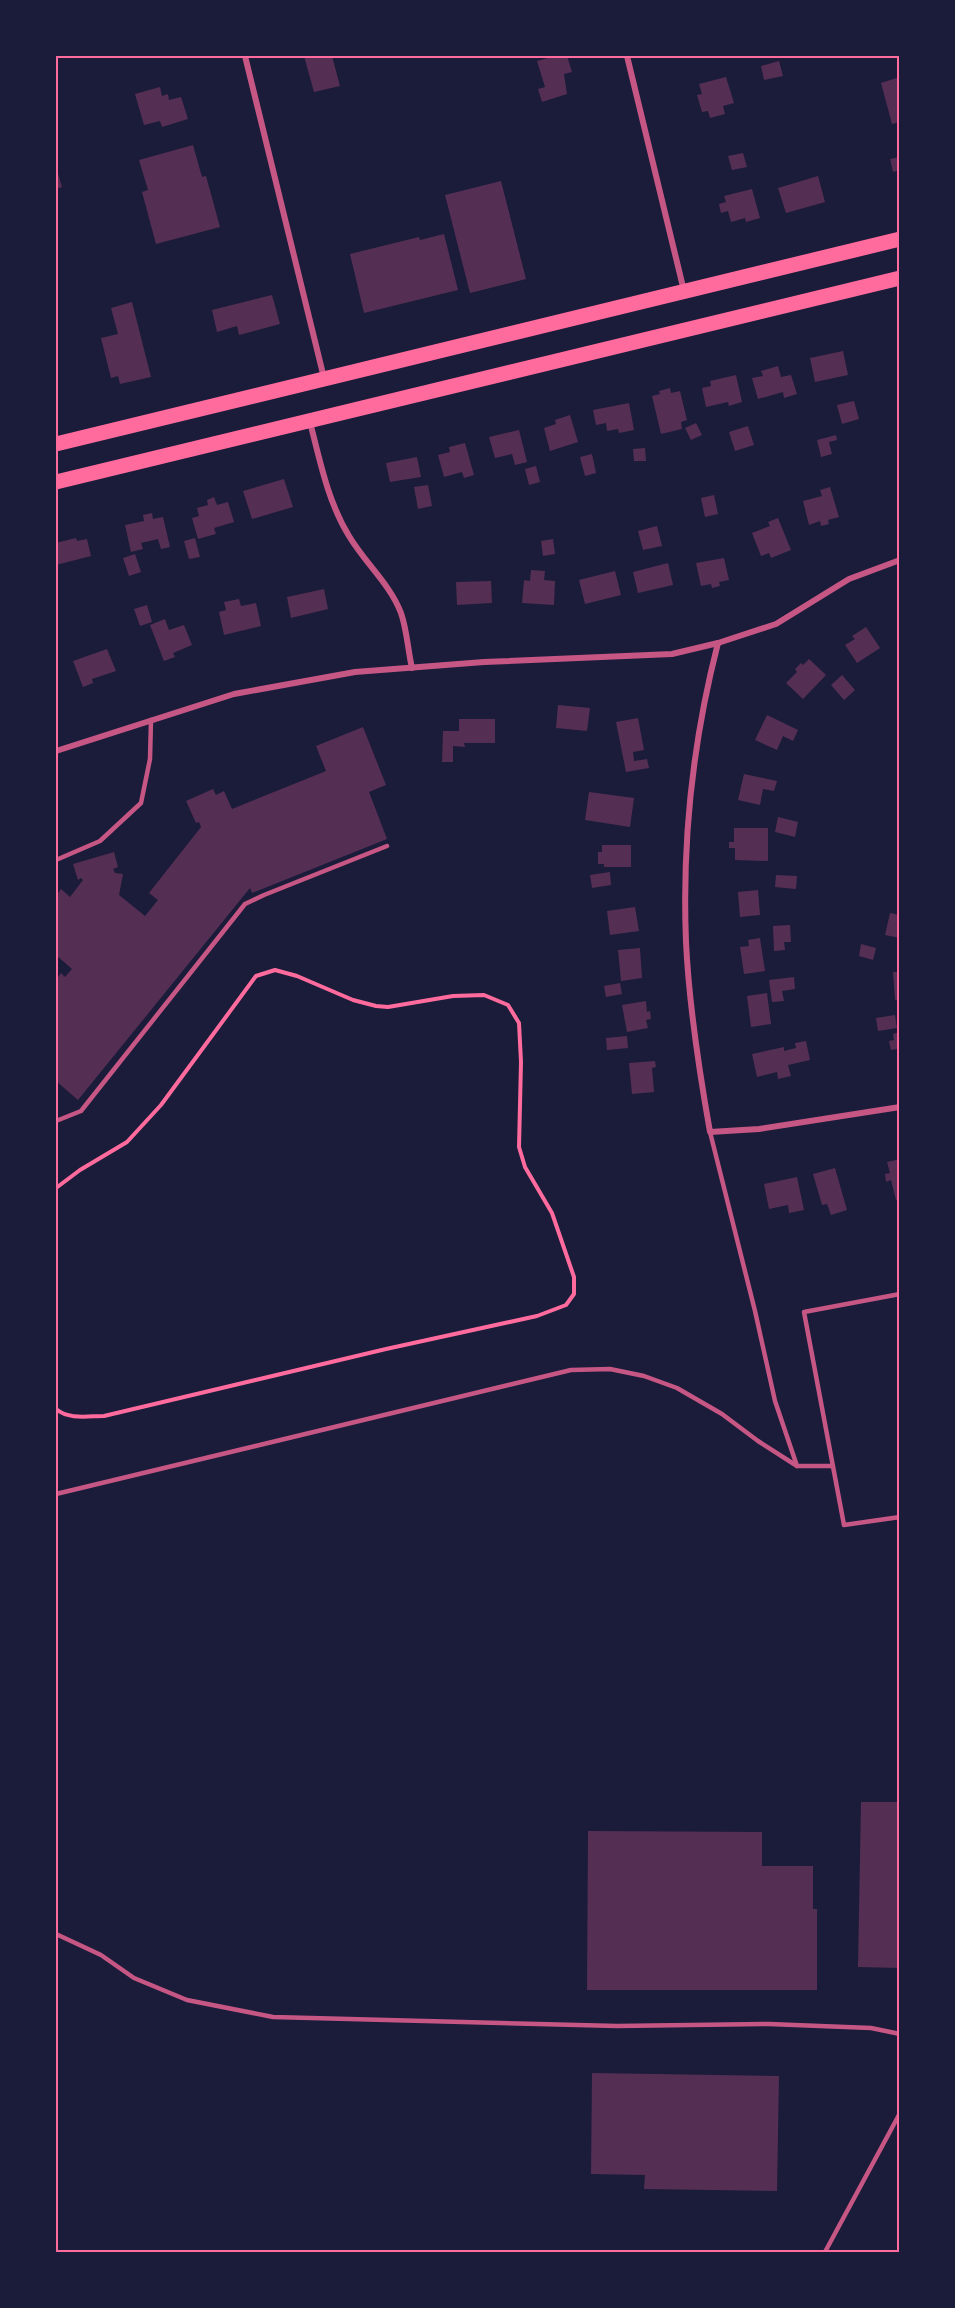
<svg xmlns="http://www.w3.org/2000/svg" width="955" height="2308" viewBox="0 0 955 2308" font-family="Overpass,sans-serif">
	<style>
		.building { fill: #542f53 }
		.lines { fill: none; stroke-linecap: round; stroke-linejoin: round }
		.path { stroke: #ff6b9d; stroke-width: 4 }
		.service { stroke: #c65784; stroke-width: 4.5 }
		.minor { stroke: #c65784; stroke-width: 6 }
		.primary { stroke: #ff6b9d; stroke-width: 15 }
		.neatline { fill: none; stroke: #ff6b9d; stroke-width: 2 }
	</style>
	<rect width="100%" height="100%" fill="#1b1b3a"/>
	<g class="building">
		<polygon points="304,56 332,56 340,86 314,92"/>
		<polygon points="555,56 567,56 572,72 564,74 567,94 542,102 538,89 545,87 537,61"/>
		<polygon points="779,61 783,76 764,80 761,66"/>
		<polygon points="726,77 734,103 723,106 725,114 710,118 708,111 702,112 697,95 702,94 699,84"/>
		<polygon points="900,77 900,122 892,124 881,83"/>
		<polygon points="160,87 162,96 168,94 169,100 181,97 188,119 162,127 160,121 144,125 135,94"/>
		<polygon points="193,145 202,177 206,176 220,227 156,244 142,192 148,190 139,160"/>
		<polygon points="743,153 747,167 732,170 728,156"/>
		<polygon points="900,157 900,170 893,172 890,159"/>
		<polygon points="56,167 62,187 56,189"/>
		<polygon points="818,176 825,202 786,213 778,188"/>
		<polygon points="501,181 526,279 470,293 445,195"/>
		<polygon points="752,189 760,218 746,222 745,218 731,222 728,211 721,213 719,204 726,202 724,196"/>
		<polygon points="444,234 458,290 364,313 350,254 419,237 420,240"/>
		<polygon points="272,295 280,324 239,335 237,326 217,332 212,310"/>
		<polygon points="132,302 151,377 120,384 118,376 111,378 101,338 118,334 111,308"/>
		<polygon points="843,351 848,375 815,382 810,358"/>
		<polygon points="778,366 781,377 791,375 797,394 784,398 783,392 758,399 752,378 763,376 761,371"/>
		<polygon points="736,375 742,402 729,406 728,402 706,407 702,388 711,386 710,381"/>
		<polygon points="670,388 671,393 680,391 687,420 681,422 682,429 661,434 652,396 660,394 659,391"/>
		<polygon points="854,401 859,419 842,424 837,405"/>
		<polygon points="629,403 634,430 619,433 618,429 607,431 606,423 596,425 593,410"/>
		<polygon points="570,415 578,442 550,451 544,428 556,424 555,420"/>
		<polygon points="696,423 702,435 691,440 685,428"/>
		<polygon points="748,426 754,445 735,451 729,432"/>
		<polygon points="519,430 527,462 515,465 512,454 495,458 489,437"/>
		<polygon points="836,435 837,440 829,442 832,454 821,457 817,440"/>
		<polygon points="465,443 474,475 464,478 462,472 444,477 438,455 450,452 449,447"/>
		<polygon points="645,448 646,461 634,461 633,449"/>
		<polygon points="592,454 596,473 585,476 580,457"/>
		<polygon points="417,457 421,477 390,482 386,463"/>
		<polygon points="536,466 540,482 529,485 525,469"/>
		<polygon points="284,479 293,507 252,519 243,491"/>
		<polygon points="428,485 432,506 418,509 414,487"/>
		<polygon points="830,487 839,517 828,520 829,524 821,526 820,521 809,525 803,501 822,496 820,490"/>
		<polygon points="714,495 718,514 705,517 701,498"/>
		<polygon points="214,497 217,505 228,502 234,522 214,528 216,534 198,539 192,518 199,516 197,508 208,505 207,500"/>
		<polygon points="152,513 153,519 163,517 170,547 161,549 158,539 141,543 143,549 131,552 125,525 144,521 143,515"/>
		<polygon points="778,518 791,550 771,558 769,553 761,556 752,533 770,526 768,522"/>
		<polygon points="657,526 662,546 643,550 638,531"/>
		<polygon points="76,538 77,541 87,539 91,556 56,565 56,543"/>
		<polygon points="195,538 200,557 189,559 184,541"/>
		<polygon points="553,539 555,554 543,556 541,541"/>
		<polygon points="135,554 141,572 129,576 123,558"/>
		<polygon points="724,558 729,580 719,582 720,586 712,588 711,584 701,586 696,563"/>
		<polygon points="668,563 673,585 638,593 633,572"/>
		<polygon points="531,570 545,571 544,580 555,581 554,605 522,603 524,580 530,581"/>
		<polygon points="615,571 621,595 585,604 579,580"/>
		<polygon points="491,581 492,603 457,605 456,582"/>
		<polygon points="324,589 328,609 291,618 287,597"/>
		<polygon points="239,599 241,606 256,603 261,626 224,635 219,612 226,610 224,602"/>
		<polygon points="147,605 152,622 140,626 134,609"/>
		<polygon points="165,619 169,630 184,625 192,645 173,653 175,657 164,661 150,625"/>
		<polygon points="866,627 880,648 857,663 845,645 855,639 852,636"/>
		<polygon points="107,649 116,671 92,679 93,683 83,687 73,661"/>
		<polygon points="809,659 826,675 803,699 786,683 797,672 795,669 801,663 803,665"/>
		<polygon points="842,675 855,690 844,700 831,685"/>
		<polygon points="558,705 590,708 587,731 556,728"/>
		<polygon points="767,715 798,730 793,741 783,736 777,750 755,740"/>
		<polygon points="638,718 644,750 633,752 634,761 647,759 649,768 626,772 616,722"/>
		<polygon points="459,719 495,719 495,743 464,743 465,747 453,746 453,762 442,762 443,731 459,731"/>
		<polygon points="363,727 386,785 369,792 387,839 252,893 250,888 78,1100 56,1081 56,980 61,973 65,977 72,969 56,955 56,896 61,889 70,897 83,880 81,878 78,880 73,864 114,852 118,867 113,869 115,873 123,874 119,895 145,916 158,900 149,893 201,827 199,822 196,823 186,801 213,789 216,795 224,791 232,809 326,771 316,746"/>
		<polygon points="744,774 777,781 774,791 763,789 760,805 738,800"/>
		<polygon points="589,792 634,798 630,827 585,820"/>
		<polygon points="778,817 798,822 795,837 775,832"/>
		<polygon points="734,828 768,828 768,861 735,860 735,848 729,848 729,842 734,842"/>
		<polygon points="602,845 631,845 631,867 604,867 604,864 598,864 598,852 602,852"/>
		<polygon points="610,872 611,885 592,888 590,875"/>
		<polygon points="776,875 797,876 796,889 775,887"/>
		<polygon points="758,890 760,915 740,917 738,892"/>
		<polygon points="635,907 639,931 610,935 607,911"/>
		<polygon points="890,913 900,915 900,938 885,935"/>
		<polygon points="790,925 791,942 784,942 785,950 774,951 773,926"/>
		<polygon points="760,938 765,971 744,974 740,947 749,946 748,940"/>
		<polygon points="861,944 876,948 873,960 859,956"/>
		<polygon points="640,948 642,978 621,981 618,950"/>
		<polygon points="893,972 900,972 900,999 895,1000"/>
		<polygon points="794,977 795,989 782,991 784,1001 772,1002 769,980"/>
		<polygon points="620,983 622,994 606,997 604,986"/>
		<polygon points="767,993 771,1024 751,1027 747,996"/>
		<polygon points="646,1001 647,1012 650,1011 651,1019 646,1020 648,1028 627,1032 622,1005"/>
		<polygon points="895,1015 897,1028 878,1031 876,1018"/>
		<polygon points="900,1032 900,1055 898,1055 897,1049 891,1050 889,1041 894,1040 893,1034"/>
		<polygon points="627,1036 628,1048 607,1050 606,1038"/>
		<polygon points="806,1041 810,1060 788,1065 791,1076 778,1079 777,1072 757,1077 752,1054 784,1047 784,1051 796,1048 795,1043"/>
		<polygon points="655,1061 656,1067 652,1068 654,1092 632,1094 629,1063"/>
		<polygon points="900,1159 900,1199 896,1200 891,1180 886,1182 885,1174 890,1173 887,1162"/>
		<polygon points="835,1168 847,1210 831,1215 827,1204 822,1205 813,1174"/>
		<polygon points="797,1177 804,1210 789,1213 788,1205 769,1209 764,1184"/>
		<polygon points="861,1802 900,1802 900,1968 858,1967"/>
		<polygon points="588,1831 762,1832 762,1866 813,1866 813,1909 817,1909 817,1990 587,1990"/>
		<polygon points="592,2073 779,2076 777,2191 644,2189 645,2175 591,2174"/>
	</g>
	<g class="lines">
		<path class="path" d="M 56,1188 L 80,1170 L 127,1142 L 161,1105 L 256,976 L 275,970 L 297,976 L 353,1000 L 376,1006 L 388,1007 L 453,996 L 484,995 L 508,1005 L 519,1023 L 521,1062 L 519,1147 L 525,1167 L 552,1213 L 574,1277 L 574,1294 L 566,1305 L 537,1316 L 386,1349 L 104,1416 C 88,1416 69,1420 56,1409"/>
		<g class="service">
			<polyline points="56,860 100,841 141,803 150,759 151,720"/>
			<polyline points="56,1121 81,1111 245,904 264,895 387,846"/>
			<polyline points="710,1132 755,1311 775,1401 797,1466"/>
			<polyline points="900,1294 804,1312 844,1525 900,1517"/>
			<polyline points="56,1494 571,1370 610,1369 644,1376 677,1388 722,1414 758,1441 797,1466 833,1466"/>
			<polyline points="56,1934 101,1955 134,1978 187,2000 273,2017 617,2026 769,2024 871,2028 900,2034"/>
			<polyline points="825,2252 900,2113"/>
		</g>
		<g class="minor">
			<polyline points="245,56 324,378"/>
			<polyline points="627,56 684,291"/>
			<path d="M 310,422 C 320,461 328,502 349,536 C 365,563 390,584 401,613 C 407,630 408,651 412,668"/>
			<path d="M 718,643 C 693,740 682,842 686,942 C 689,1006 699,1070 710,1132 L 759,1129 L 900,1107"/>
			<polyline points="56,751 234,694 355,672 484,662 672,654 718,643 776,624 849,579 900,560"/>
		</g>
		<g class="primary">
			<polyline points="56,444 900,239"/>
			<polyline points="56,482 900,278"/>
		</g>
	</g>
	<rect width="955" height="2308" fill="none" stroke="#1b1b3a" stroke-width="114"/>
	<rect x="57" y="57" width="841" height="2194" class="neatline"/>
</svg>
